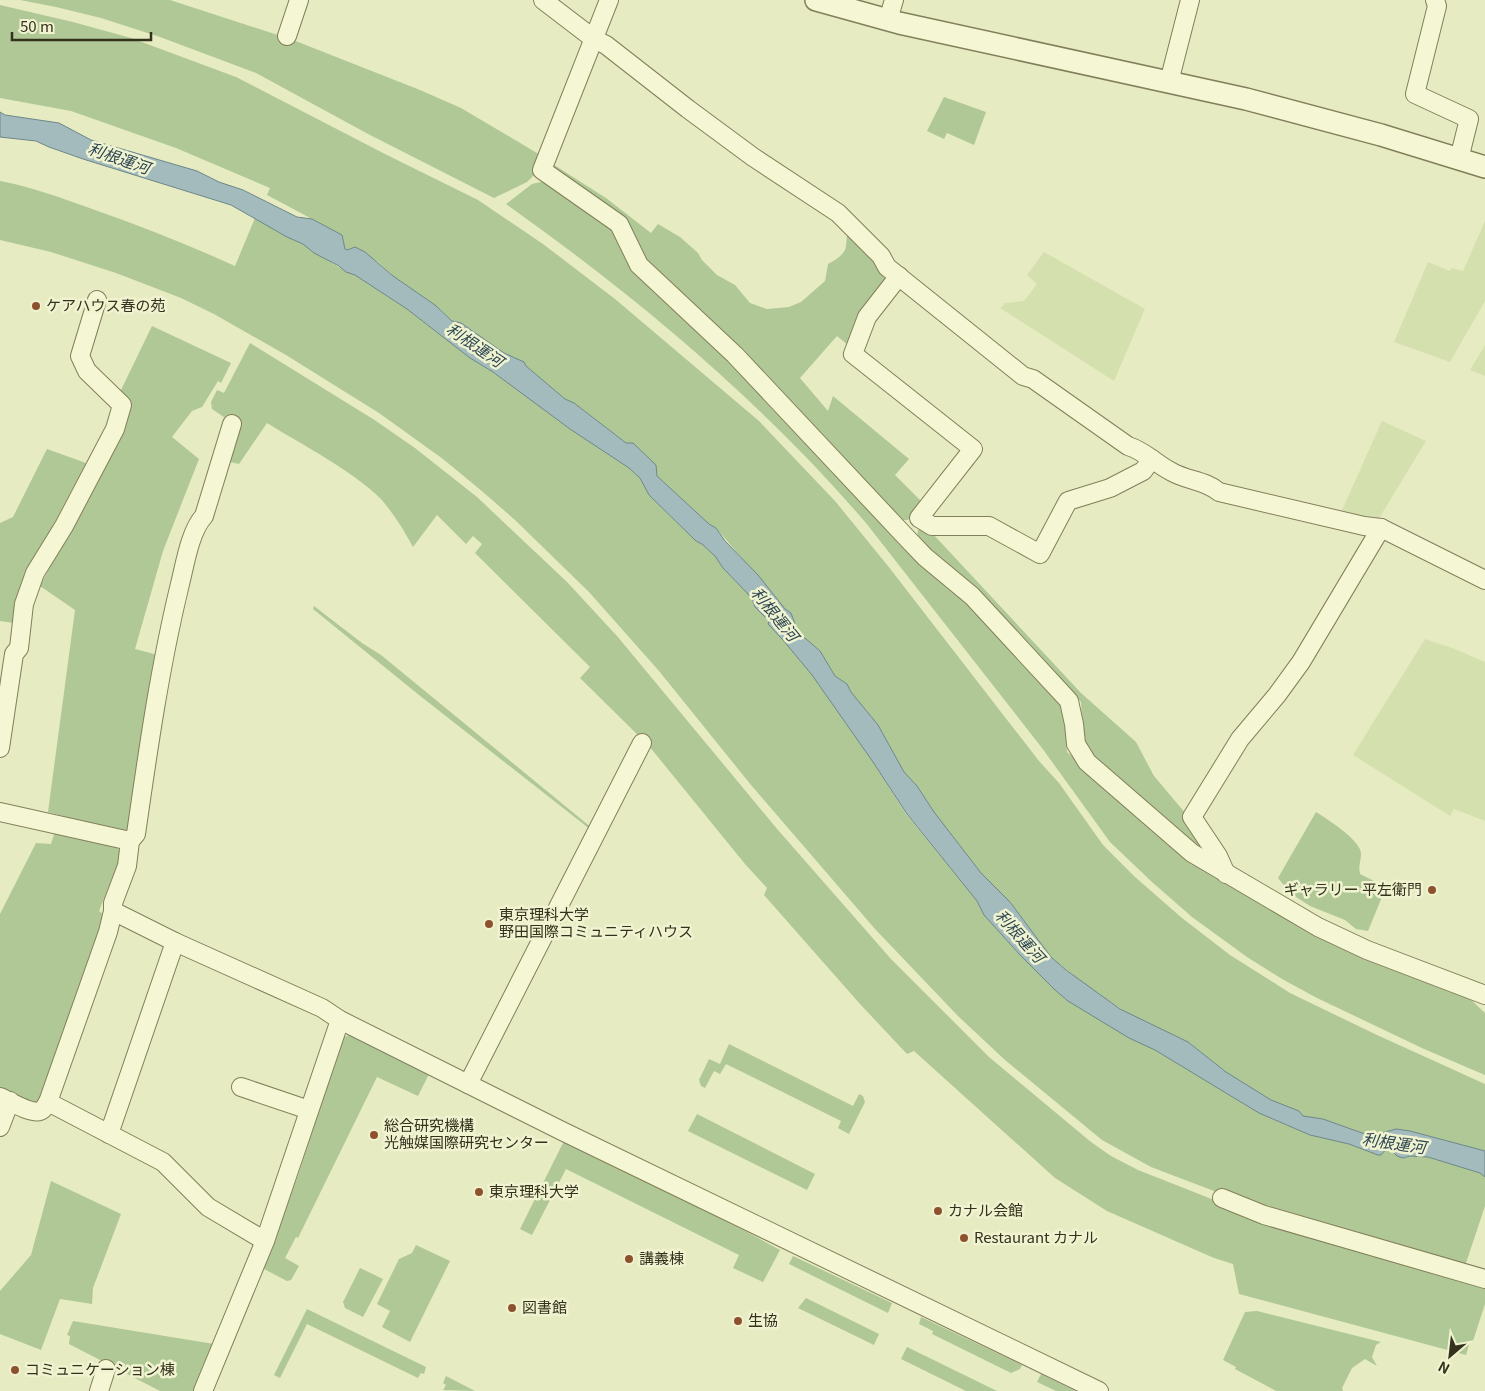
<svg xmlns="http://www.w3.org/2000/svg" width="1485" height="1391" viewBox="0 0 1485 1391" font-family="Georgia,'Noto Sans JP',serif">
	<style>
		.farmland { fill: #d5e0af }
		.green { fill: #afc896 }
		.water { fill: #a4bbbd; stroke: #6c878a }
		.lines { fill: none; stroke-linecap: round; stroke-linejoin: round }
		.minor-casing { stroke: #837f5a; stroke-width: 20 }
		.tertiary-casing { stroke: #837f5a; stroke-width: 24 }
		.minor { stroke: #f4f6d4; stroke-width: 18 }
		.tertiary { stroke: #f4f6d4; stroke-width: 21 }
		.poi-dot { fill: #8e512e; stroke: #f0f3d0; stroke-width: 2 }
		.labels { text-anchor: middle; stroke-width: 5; stroke-linejoin: round; paint-order: stroke }
		.poi-label { font-size: 15px; fill: #34311d; stroke: #f0f3d0; text-anchor: start }
		.water-label { font-size: 16px; font-style: italic; fill: #2e4753; stroke: #f0f3d0 }
	</style>
	<rect width="100%" height="100%" fill="#e7ebc1"/>
	<g class="farmland">
		<polygon points="1485,221 1485,301 1450,362 1394,342 1428,262 1450,271 1452,268 1463,271"/>
		<polygon points="1044,252 1145,309 1114,381 1000,308 1005,303 1024,301 1037,284 1027,275"/>
		<polygon points="1485,345 1485,376 1470,370"/>
		<polygon points="1382,421 1426,441 1378,520 1342,510"/>
		<polygon points="1425,639 1455,649 1485,662 1485,821 1454,809 1450,816 1353,755"/>
	</g>
	<g class="green">
		<polygon points="20,0 170,0 293,40 420,90 461,108 542,156 535,174 527,182 494,198 370,135 256,73 160,37 101,18 56,7"/>
		<polygon points="0,5 73,22 131,38 236,77 385,154 478,200 543,244 615,299 759,421 835,501 888,566 1039,761 1059,783 1103,845 1135,877 1182,918 1230,955 1290,993 1377,1035 1485,1084 1485,1151 1409,1131 1396,1129 1378,1134 1362,1133 1323,1119 1303,1116 1299,1111 1271,1100 1226,1072 1188,1042 1133,1017 1084,984 1051,957 1010,902 981,873 934,812 917,786 904,772 878,725 851,692 847,684 835,676 820,651 798,632 791,613 785,609 716,528 709,524 657,476 656,465 633,444 626,443 574,403 565,399 526,366 524,362 504,353 461,323 455,323 435,305 393,276 378,262 351,248 347,250 345,249 342,235 267,195 270,188 176,148 71,111 0,98"/>
		<polygon points="944,97 986,112 974,145 947,133 944,139 927,131"/>
		<path d="M 551,163 L 606,198 L 651,233 L 658,224 L 680,237 L 698,253 L 702,260 L 717,275 L 735,285 L 750,303 L 767,309 L 789,307 L 801,302 L 825,281 L 828,264 C 835,260 845,255 846,246 C 847,239 846,236 849,229 L 880,261 L 878,268 L 884,275 L 885,282 L 849,346 L 837,336 L 800,378 L 828,411 L 833,396 L 909,459 L 895,475 L 922,502 L 908,520 L 900,520 L 550,166 Z"/>
		<path d="M 0,181 C 33,187 64,199 95,210 C 143,227 189,245 235,266 L 255,218 C 266,224 276,231 286,236 C 292,239 299,241 304,245 C 319,254 339,269 355,275 L 407,309 L 470,358 L 493,372 L 594,445 L 629,468 L 640,478 L 649,495 L 696,541 L 702,544 L 715,556 L 723,568 L 747,593 L 752,599 L 755,607 L 764,616 L 812,675 L 873,762 L 906,814 L 977,901 L 984,915 L 1021,956 L 1054,989 L 1068,1001 L 1155,1050 L 1259,1113 L 1310,1135 L 1349,1144 L 1378,1155 L 1381,1155 L 1388,1147 L 1393,1153 L 1403,1158 L 1410,1156 L 1428,1157 L 1480,1173 L 1485,1177 L 1485,1206 L 1465,1266 L 1235,1199 L 1151,1167 L 1102,1140 L 1005,1060 L 958,1016 L 875,929 L 751,785 L 659,671 L 589,592 L 515,520 L 483,492 L 443,459 L 379,413 L 286,355 L 214,314 L 181,298 L 116,273 L 51,252 L 0,240 Z"/>
		<path d="M 541,182 L 552,183 L 612,228 L 734,362 L 963,596 L 1054,694 L 1064,714 L 1067,752 L 1175,848 L 1466,995 L 1485,1013 L 1485,1075 L 1424,1049 L 1317,998 L 1282,979 L 1247,957 L 1192,917 L 1152,882 L 1110,842 L 1042,748 L 866,523 C 761,401 637,297 506,204 L 532,184 Z"/>
		<polygon points="152,326 231,363 221,383 218,381 202,407 192,411 172,437 199,459 163,551 135,649 158,655 129,833 48,812 75,610 40,586 122,433 132,402 120,392"/>
		<path d="M 250,343 L 373,419 L 415,448 L 477,497 L 567,582 L 617,636 L 778,830 L 891,959 L 989,1057 L 1091,1142 L 1111,1156 L 1138,1170 L 1232,1207 L 1485,1285 L 1485,1304 L 1473,1341 L 1470,1341 L 1466,1355 L 1239,1294 L 1233,1264 L 1214,1258 L 1107,1211 L 1055,1178 L 914,1051 L 907,1054 L 860,1004 L 764,895 L 767,888 L 745,864 L 649,746 L 580,678 L 590,667 L 475,553 L 482,544 L 473,536 L 466,544 L 437,515 L 413,547 C 404,530 394,514 381,499 C 353,471 301,444 267,423 L 239,464 L 230,462 L 240,428 L 212,409 L 211,402 L 217,390 L 224,393 Z"/>
		<polygon points="47,449 86,463 24,580 14,623 0,621 0,523 13,517"/>
		<polygon points="922,528 932,533 1081,693 1136,742 1154,776 1186,814 1214,855 1193,846 1090,755 1083,740 1081,702 975,589 930,551 917,537 918,530"/>
		<polygon points="314,606 362,643 381,655 592,828 591,830 419,695 313,609"/>
		<path d="M 1316,812 C 1327,819 1362,841 1361,854 C 1361,862 1358,864 1360,874 L 1376,882 L 1382,897 L 1368,931 L 1356,929 L 1345,920 L 1310,906 L 1290,893 L 1278,878 Z"/>
		<polygon points="55,831 115,846 120,851 119,861 99,911 104,915 41,1105 0,1092 0,914 36,843 51,844"/>
		<polygon points="351,1034 429,1074 418,1096 377,1077 298,1238 296,1237 285,1258 299,1266 291,1280 287,1281 264,1269 300,1170 342,1038"/>
		<polygon points="729,1044 853,1106 859,1094 863,1096 865,1102 849,1134 838,1128 841,1121 726,1064 720,1074 714,1071 705,1088 701,1086 699,1080 709,1059 720,1064"/>
		<polygon points="697,1114 815,1174 807,1190 688,1131"/>
		<polygon points="564,1141 747,1232 780,1250 763,1282 733,1268 739,1255 566,1169 532,1235 520,1229"/>
		<polygon points="51,1181 121,1214 93,1288 92,1304 60,1299 41,1350 0,1334 0,1291 31,1255"/>
		<polygon points="416,1245 450,1261 410,1342 382,1327 390,1311 377,1304 399,1259 412,1253"/>
		<polygon points="793,1256 892,1303 888,1313 789,1264"/>
		<polygon points="360,1268 383,1279 363,1317 345,1308 343,1302"/>
		<polygon points="806,1298 879,1334 874,1345 798,1308"/>
		<polygon points="307,1309 426,1367 424,1374 421,1373 418,1378 307,1324 280,1378 274,1375"/>
		<polygon points="1257,1311 1381,1342 1376,1345 1372,1357 1377,1366 1365,1359 1352,1368 1342,1388 1343,1391 1276,1391 1235,1369 1236,1367 1223,1360 1245,1312"/>
		<polygon points="921,1317 1022,1365 1020,1369 1011,1373 932,1334 933,1331 919,1324"/>
		<polygon points="73,1321 214,1344 201,1371 194,1391 160,1391 69,1344 70,1336 67,1335"/>
		<polygon points="907,1347 997,1391 966,1391 901,1359"/>
		<polygon points="1041,1374 1076,1391 1056,1391 1037,1382"/>
		<polygon points="446,1376 475,1391 443,1390 446,1385 443,1383"/>
	</g>
	<polygon class="water" points="0,112 5,115 59,123 91,140 197,171 219,182 243,190 297,217 312,219 342,235 345,249 347,250 355,247 365,252 393,276 435,305 452,321 461,323 504,353 524,362 526,366 565,399 574,403 626,443 633,443 656,465 657,476 709,524 716,528 725,541 758,575 785,609 791,613 798,632 820,651 835,676 847,684 851,692 878,725 904,772 917,786 934,812 981,873 1010,902 1051,957 1066,970 1120,1009 1188,1042 1226,1072 1271,1100 1299,1111 1303,1116 1323,1119 1362,1133 1378,1134 1396,1129 1410,1131 1485,1151 1485,1177 1480,1173 1428,1157 1410,1156 1403,1158 1397,1156 1388,1147 1381,1155 1378,1155 1349,1144 1310,1135 1259,1113 1155,1050 1129,1038 1068,1001 1054,989 1021,956 984,915 977,901 907,814 873,762 812,675 783,640 768,624 769,621 755,607 752,599 747,593 723,568 715,556 702,544 696,541 649,495 640,478 629,468 570,429 493,372 470,358 407,309 355,275 346,272 339,266 314,253 303,244 287,237 231,205 83,159 49,147 36,141 0,137"/>
	<g class="lines">
		<defs>
			<g id="minor">
				<path d="M 543,0 L 594,39 L 606,45 L 688,109 L 753,157 L 838,213 L 881,256 L 887,267 L 1023,376 L 1033,379 L 1128,446 C 1145,451 1156,464 1172,472 C 1188,481 1205,480 1219,492 L 1364,526 L 1381,528 L 1485,580"/>
				<polyline points="609,0 542,170 619,224 639,265 735,355 904,535 925,557 972,596 1069,701 1074,724 1076,744 1087,762 1192,853 1318,927 1367,950 1485,995"/>
				<polyline points="1435,0 1437,6 1415,94 1469,119 1459,159"/>
				<polyline points="888,20 894,0"/>
				<polyline points="287,36 299,0"/>
				<polyline points="1169,82 1190,0"/>
				<polyline points="899,276 867,317 853,354 973,449 919,518 932,526 989,526 1040,554 1068,501 1110,488 1143,471 1152,459"/>
				<polyline points="0,748 14,654 19,648 24,604 35,573 64,526 115,429 122,405 87,371 80,356 97,300"/>
				<polyline points="0,812 130,841"/>
				<polyline points="1226,874 1218,856 1192,817 1240,739 1277,695 1301,662 1381,528"/>
				<polyline points="113,911 175,942 322,1008 340,1020 562,1131 1099,1391"/>
				<polyline points="468,1084 642,743"/>
				<polyline points="241,1087 309,1110"/>
				<path d="M 0,1097 C 9,1101 31,1114 40,1111 C 44,1110 46,1105 48,1102 L 108,932 L 113,911 L 113,903 L 127,866 L 130,841 L 136,834 C 148,750 160,666 180,584 C 185,564 190,531 204,516 L 232,424"/>
				<polyline points="48,1102 163,1162 208,1207 265,1241"/>
				<polyline points="0,1127 10,1101"/>
				<polyline points="109,1134 175,942"/>
				<polyline points="1222,1198 1264,1215 1485,1279"/>
				<polyline points="99,1391 106,1369"/>
				<polyline points="203,1391 265,1241 340,1020"/>
			</g>
			<polyline id="tertiary" points="816,0 899,23 1246,99 1381,135 1485,167"/>
		</defs>
		<use href="#minor" class="minor-casing"/>
		<use href="#tertiary" class="tertiary-casing"/>
		<use href="#minor" class="minor"/>
		<use href="#tertiary" class="tertiary"/>
	</g>
	<g class="poi-dot">
		<circle cx="36" cy="306" r="5"/>
		<circle cx="1432" cy="890" r="5"/>
		<circle cx="489" cy="924" r="5"/>
		<circle cx="374" cy="1135" r="5"/>
		<circle cx="479" cy="1192" r="5"/>
		<circle cx="938" cy="1211" r="5"/>
		<circle cx="964" cy="1238" r="5"/>
		<circle cx="629" cy="1259" r="5"/>
		<circle cx="512" cy="1308" r="5"/>
		<circle cx="738" cy="1321" r="5"/>
		<circle cx="15" cy="1370" r="5"/>
	</g>
	<g class="labels">
		<g class="poi-label">
			<text x="46" y="311">ケアハウス春の苑</text>
			<text x="1422" y="895" text-anchor="end">ギャラリー 平左衛門</text>
			<text x="499" y="920">東京理科大学<tspan x="499" dy="17">野田国際コミュニティハウス</tspan></text>
			<text x="384" y="1131">総合研究機構<tspan x="384" dy="17">光触媒国際研究センター</tspan></text>
			<text x="489" y="1197">東京理科大学</text>
			<text x="948" y="1216">カナル会館</text>
			<text x="974" y="1243">Restaurant カナル</text>
			<text x="639" y="1264">講義棟</text>
			<text x="522" y="1313">図書館</text>
			<text x="748" y="1326">生協</text>
			<text x="25" y="1375">コミュニケーション棟</text>
		</g>
		<g class="water-label">
			<text transform="translate(119 158) rotate(19)" y="6">利根運河</text>
			<text transform="translate(475 345) rotate(34)" y="6">利根運河</text>
			<text transform="translate(775 614) rotate(51)" y="6">利根運河</text>
			<text transform="translate(1020 936) rotate(48)" y="6">利根運河</text>
			<text transform="translate(1394 1143) rotate(8)" y="6">利根運河</text>
		</g>
	</g>
	<g transform="translate(1450 1356) rotate(208)" stroke="#f0f3d0" stroke-width="4" paint-order="stroke">
	<path d="M0-4L9 19L0 12L-9 19Z" fill="#34311d"/>
	<text y="-8" font-size="14" font-weight="bold" text-anchor="middle" fill="#34311d">N</text>
	</g>
	<path d="M12 32v8h139v-8" fill="none" stroke="#34311d" stroke-width="2.5"/>
	<text x="20" y="32" font-size="15" fill="#34311d" stroke="#f0f3d0" stroke-width="4" paint-order="stroke">50 m</text>
</svg>
